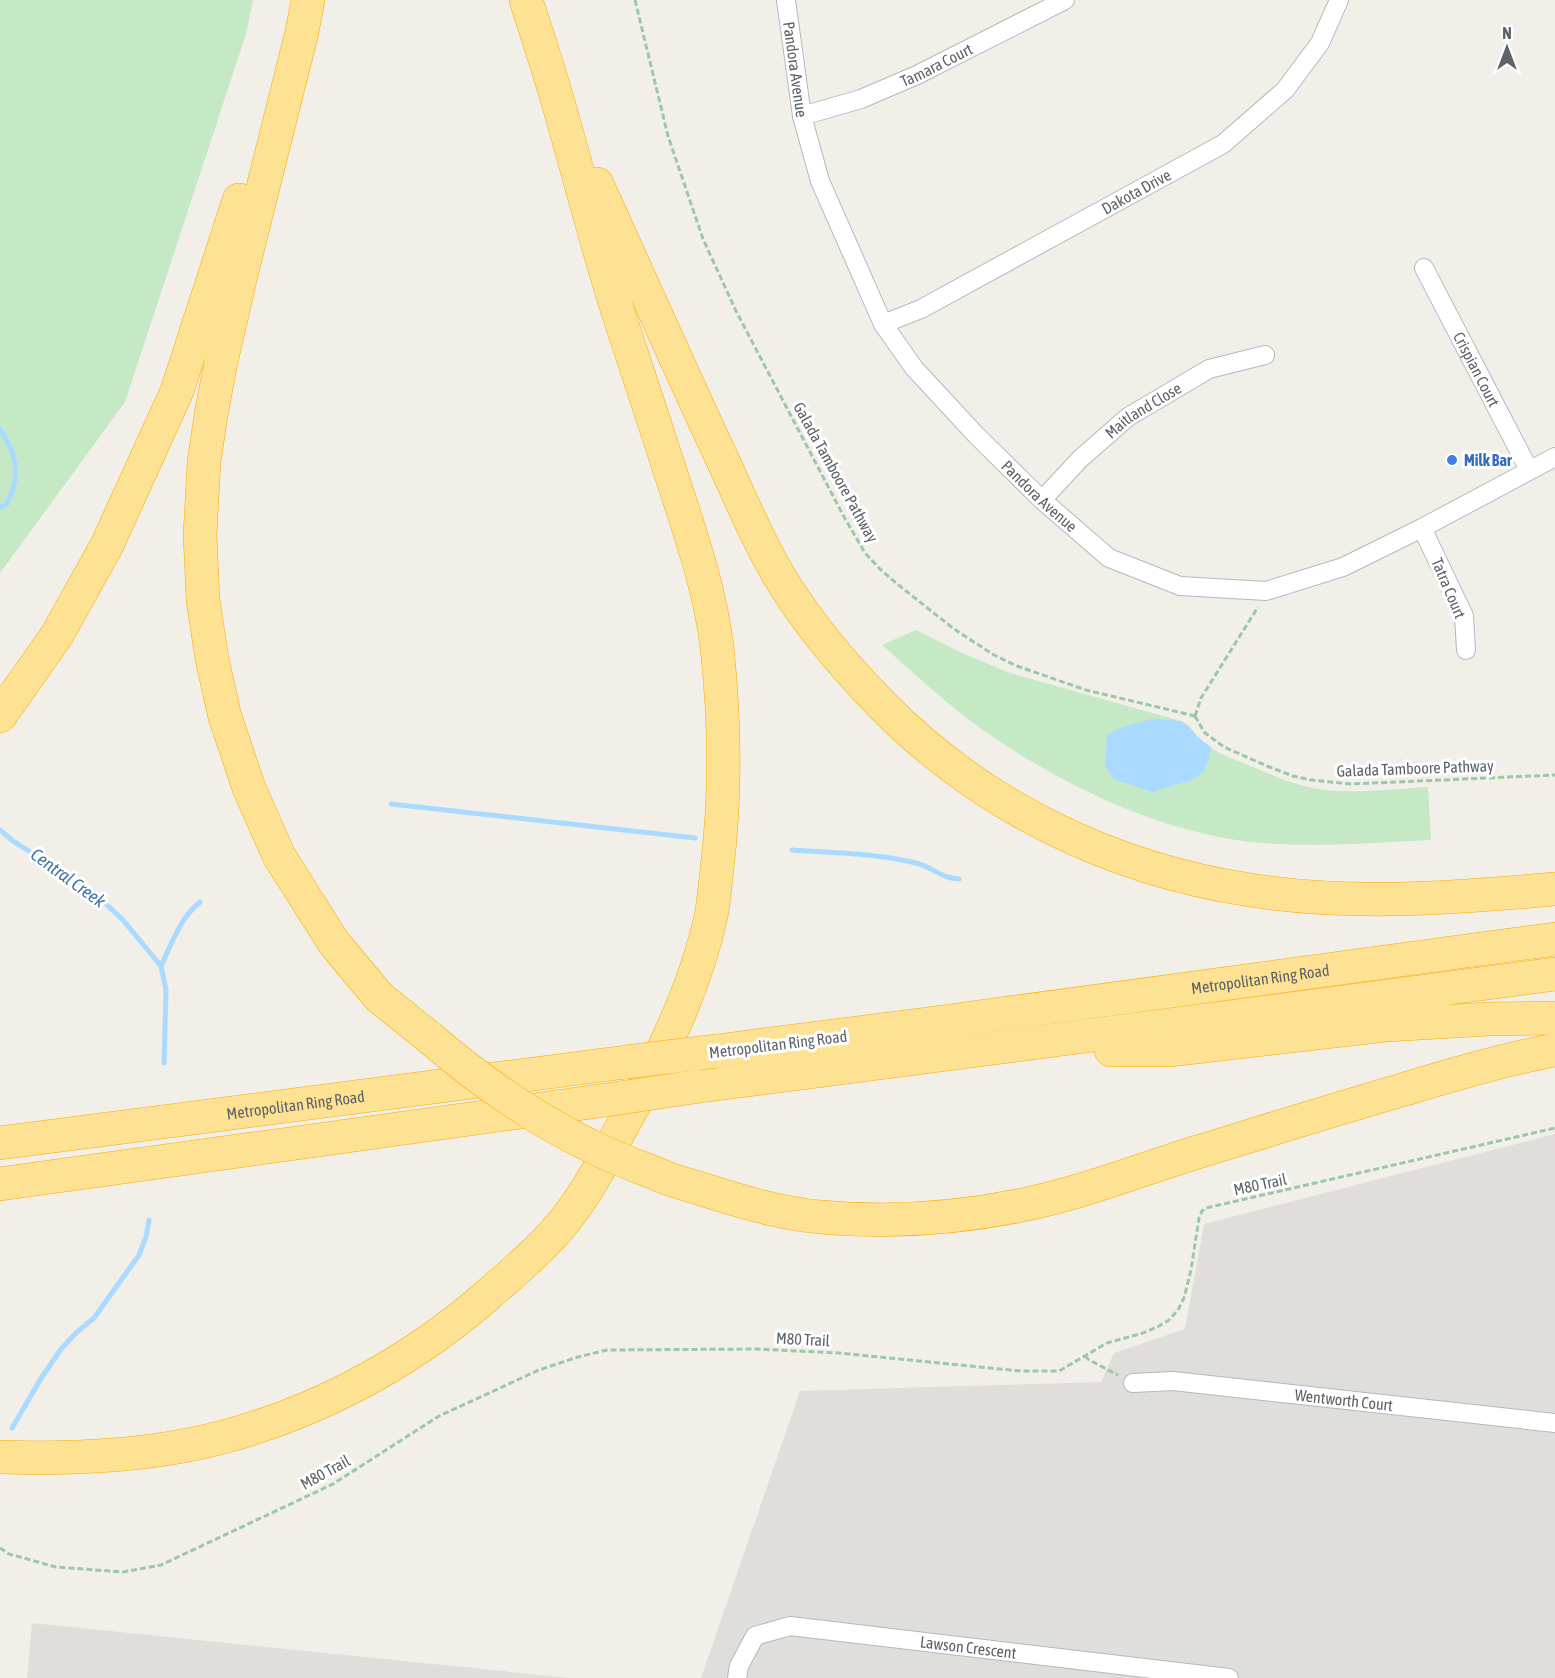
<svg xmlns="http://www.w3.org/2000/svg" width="1555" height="1678" viewBox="0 0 1555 1678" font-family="'Asap Condensed',sans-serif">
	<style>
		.industrial { fill: #e0deda }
		.green { fill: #c5e8c5 }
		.water { fill: #aadaff }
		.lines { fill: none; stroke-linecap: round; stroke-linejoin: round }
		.stream { stroke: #aadaff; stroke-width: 5 }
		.minor-casing { stroke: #b5b8bc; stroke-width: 20 }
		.motorway-casing { stroke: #f9ab00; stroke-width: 34 }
		.path { stroke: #9cc7a9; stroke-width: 3; stroke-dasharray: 6 3; stroke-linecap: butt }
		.minor { stroke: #fff; stroke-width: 18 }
		.motorway { stroke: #fde293; stroke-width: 33 }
		.motorway-bridge-casing { stroke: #f9ab00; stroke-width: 34; stroke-linecap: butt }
		.motorway-bridge { stroke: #fde293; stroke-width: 33 }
		.shop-dot { fill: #3f7fe0; stroke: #fff; stroke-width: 2 }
		.labels { text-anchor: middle; stroke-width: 6; stroke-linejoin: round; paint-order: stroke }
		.street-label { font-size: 16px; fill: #5f6368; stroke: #fff }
		.shop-label { font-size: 16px; font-weight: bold; fill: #366cbe; stroke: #fff; text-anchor: start }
		.water-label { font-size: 18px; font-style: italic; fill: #4174aa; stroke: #fff }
	</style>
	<rect width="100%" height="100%" fill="#f1efe8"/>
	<g class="industrial">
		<polygon points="1555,1134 1555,1678 701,1678 800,1391 1101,1382 1114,1353 1185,1329 1204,1224"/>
		<polygon points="32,1623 570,1678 27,1678"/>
	</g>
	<g class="green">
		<polygon points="0,0 253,0 246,34 125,402 0,573"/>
		<path d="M 916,630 L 962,653 L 1010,673 L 1181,721 C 1193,728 1199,740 1211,748 C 1224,756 1239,761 1253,767 C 1272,775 1292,784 1313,788 C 1349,795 1392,789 1428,787 L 1431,840 C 1375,843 1319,847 1263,843 C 1164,835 1063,786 983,730 C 947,705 915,674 882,645 Z"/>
	</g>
	<path class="water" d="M 1153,719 L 1181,721 L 1189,726 L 1196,736 L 1211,747 L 1209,759 L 1203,772 L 1192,780 L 1152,792 L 1114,779 L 1105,766 L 1107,735 C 1121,726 1137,723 1153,719 Z"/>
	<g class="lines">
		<g class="stream">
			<path d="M 0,429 C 10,444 18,462 15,480 C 14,488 10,496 7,504 L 0,507"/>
			<polyline points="391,804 695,838"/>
			<polyline points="0,830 13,841 91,890 123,920 161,966 166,990 164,1063"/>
			<path d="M 792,850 C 833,853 876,853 916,863 C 933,867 940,878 959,879"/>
			<path d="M 161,966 C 172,943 180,918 200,902"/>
			<polyline points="12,1428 40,1380 61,1349 77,1332 94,1318 139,1255 146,1237 149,1220"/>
		</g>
		<defs>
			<g id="minor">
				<path id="s1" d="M 786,0 L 802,116 L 820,181 L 883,324 L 914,368 L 976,435 L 1042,500 L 1109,558 L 1180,586 L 1266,591 L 1343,567 L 1422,528 L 1555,457"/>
				<path id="s2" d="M 802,116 L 861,99 L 917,75 L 1065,0"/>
				<path id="s3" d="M 1424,268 L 1529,470"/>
				<path id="s4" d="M 883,324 L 921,309 L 1223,144 L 1285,90 L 1320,43 L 1339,0"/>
				<path id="s5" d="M 1042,500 L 1080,459 L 1128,417 L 1209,369 L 1265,355"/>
				<polyline points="1422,528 1464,616 1466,650"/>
				<path id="s6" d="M 1133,1383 L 1173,1381 L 1555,1423"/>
				<path id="s7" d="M 737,1678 L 739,1666 L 755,1636 L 790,1626 L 1229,1678"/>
			</g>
			<g id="motorway">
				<polyline points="308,0 302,32 242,271 221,362 211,415 204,462 200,535 203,600 212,659 225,717 249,788 279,856 334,943 379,997 430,1038"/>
				<path d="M 597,184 C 637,272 677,362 718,450 C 735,486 750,523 769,558 C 798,613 839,661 882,705 C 981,806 1111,869 1250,890 C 1351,906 1454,898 1555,889"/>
				<polyline points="0,716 57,635 107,545 177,391 239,200"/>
				<polyline points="1111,1050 1169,1050 1386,1025 1489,1019 1555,1018"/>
				<path id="s8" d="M 717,1051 L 935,1023 L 1555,939"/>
				<polyline points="700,1086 979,1050 1555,974"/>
				<path id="s9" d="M 0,1143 L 626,1062"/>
				<path d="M 669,1179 C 718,1194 768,1212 820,1217 C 886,1223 952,1219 1017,1206 C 1075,1195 1132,1173 1188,1155 C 1257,1134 1326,1112 1395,1092 C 1448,1076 1501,1060 1555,1050"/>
				<polyline points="0,1184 606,1100"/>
				<path d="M 0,1457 C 61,1459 123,1457 183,1446 C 295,1425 404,1369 490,1293 C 516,1270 544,1247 566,1219 C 592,1186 610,1148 630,1112 C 665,1051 696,985 711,916 C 714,901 715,885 717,869 C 726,795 725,721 717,647 C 710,590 691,535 673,480 C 655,425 637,369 619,315 C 595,241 577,166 555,92 C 546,61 536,31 526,0"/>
			</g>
		</defs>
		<use href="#minor" class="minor-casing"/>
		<use href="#motorway" class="motorway-casing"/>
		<g class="path">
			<polyline points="635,0 668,136 703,239 736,311 843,515 865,553 881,570 896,583 954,629 994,655 1017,666 1086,690 1195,716"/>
			<polyline points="1195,716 1204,732 1224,747 1267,766 1293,776 1311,780 1351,784 1555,775"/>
			<polyline points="1195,716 1201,698 1258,607"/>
			<polyline points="1085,1356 1089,1360 1118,1375"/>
			<polyline points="0,1548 9,1554 56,1567 123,1572 161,1565 333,1484 439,1416 539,1370 578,1357 607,1350 756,1349 839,1353 1020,1371 1059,1371 1107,1343 1143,1333 1159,1326 1169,1320 1178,1310 1184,1298 1191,1270 1199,1218 1202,1211 1206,1208 1555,1128"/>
		</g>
		<use href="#minor" class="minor"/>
		<use href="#motorway" class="motorway"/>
		<defs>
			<g id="motorway-bridge">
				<path d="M 430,1038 C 479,1080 533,1118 591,1146 C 616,1159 643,1168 669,1179"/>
				<polyline points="626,1062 717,1051"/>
				<polyline points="606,1100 700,1086"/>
			</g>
		</defs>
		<use href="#motorway-bridge" class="motorway-bridge-casing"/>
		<use href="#motorway-bridge" class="motorway-bridge"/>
	</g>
	<circle class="shop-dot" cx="1452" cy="460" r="6"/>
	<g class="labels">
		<g class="street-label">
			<text dy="6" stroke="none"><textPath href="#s2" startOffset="144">Tamara Court</textPath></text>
			<text dy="6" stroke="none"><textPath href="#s1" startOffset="70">Pandora Avenue</textPath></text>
			<text dy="6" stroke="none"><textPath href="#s4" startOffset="286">Dakota Drive</textPath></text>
			<text dy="6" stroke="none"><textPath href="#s3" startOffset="114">Crispian Court</textPath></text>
			<text dy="6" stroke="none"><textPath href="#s5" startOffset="136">Maitland Close</textPath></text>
			<text transform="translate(836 472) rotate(61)" y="6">Galada Tamboore Pathway</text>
			<text dy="6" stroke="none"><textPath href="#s1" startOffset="574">Pandora Avenue</textPath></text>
			<text transform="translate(1449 588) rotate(67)" y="6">Tatra Court</text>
			<text transform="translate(1415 768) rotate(-2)" y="6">Galada Tamboore Pathway</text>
			<text dy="6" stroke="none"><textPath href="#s8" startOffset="548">Metropolitan Ring Road</textPath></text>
			<text transform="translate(778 1044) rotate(-7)" y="6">Metropolitan Ring Road</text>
			<text dy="6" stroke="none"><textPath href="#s9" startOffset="298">Metropolitan Ring Road</textPath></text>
			<text transform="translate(1260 1184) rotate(-12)" y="6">M80 Trail</text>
			<text transform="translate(803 1339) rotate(3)" y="6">M80 Trail</text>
			<text dy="6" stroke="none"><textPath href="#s6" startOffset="212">Wentworth Court</textPath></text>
			<text transform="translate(325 1472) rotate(-29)" y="6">M80 Trail</text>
			<text dy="6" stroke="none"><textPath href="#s7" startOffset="262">Lawson Crescent</textPath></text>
		</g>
		<g class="shop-label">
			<text x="1464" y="466">Milk Bar</text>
		</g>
		<g class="water-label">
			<text transform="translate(68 878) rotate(36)" y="6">Central Creek</text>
		</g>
	</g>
	<g transform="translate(1507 48)" stroke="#ffffff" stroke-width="4.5" paint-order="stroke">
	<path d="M0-4.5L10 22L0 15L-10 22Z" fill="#5f6368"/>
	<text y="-9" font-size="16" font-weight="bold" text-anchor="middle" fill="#5f6368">N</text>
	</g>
</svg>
